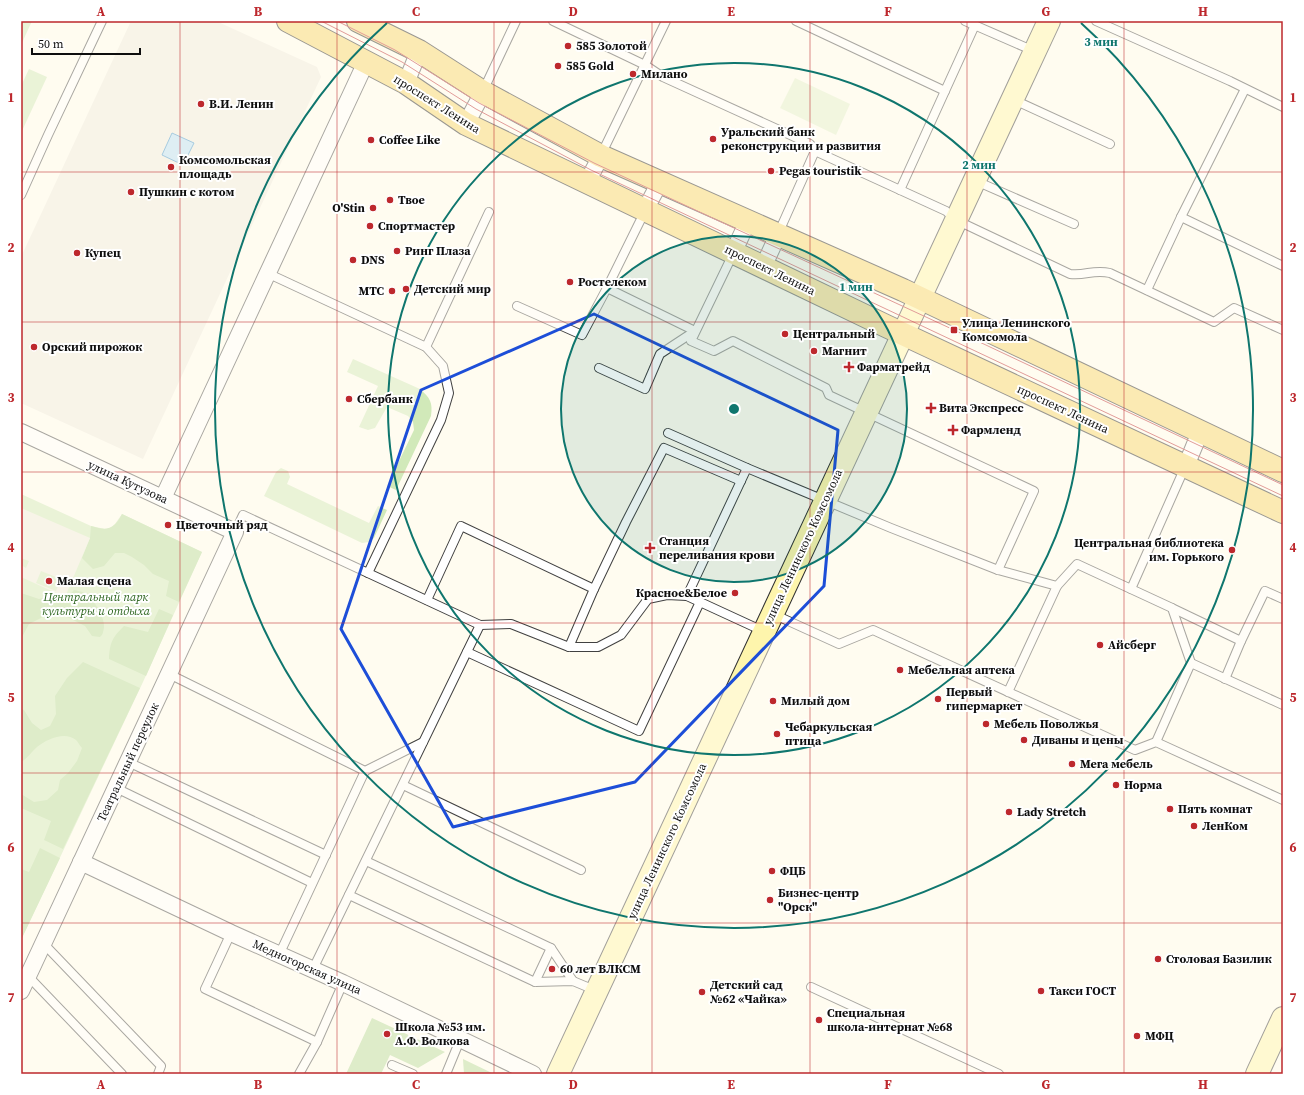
<svg xmlns="http://www.w3.org/2000/svg" width="1304" height="1095" viewBox="0 0 1304 1095" font-family="'Source Serif 4',serif">
	<style>
		.green { fill: #d1e9b9 }
		.forest { fill: #b5d999 }
		.pitch { fill: #e3f0cb }
		.plaza { fill: #efebde; fill-rule: evenodd }
		.water { fill: #b5ddf5; stroke: #3d91cb }
		.lines { fill: none; stroke-linecap: round; stroke-linejoin: round }
		.lane-casing { stroke: #414141; stroke-width: 10 }
		.street-casing { stroke: #414141; stroke-width: 18 }
		.secondary-casing { stroke: #303030; stroke-width: 24 }
		.primary-casing { stroke: #1f1f1f; stroke-width: 24 }
		.lane { stroke: #fff; stroke-width: 8 }
		.street { stroke: #fff; stroke-width: 16 }
		.secondary { stroke: #fef5ac; stroke-width: 22 }
		.primary { stroke: #f6d568; stroke-width: 22 }
		.tram { stroke: #bd282d; stroke-width: 1 }
		.marked { fill: none; stroke: #1d4ed8; stroke-width: 3; stroke-linejoin: round }
		.grid { fill: none; stroke: #bd282d; stroke-width: 1; stroke-opacity: 0.55 }
		.ring { fill: none; stroke: #0f766e; stroke-width: 2 }
		.poi-dot { fill: #bd282d; stroke: #fff; stroke-width: 1.5 }
		.labels { text-anchor: middle; stroke-width: 4; stroke-linejoin: round; paint-order: stroke }
		.poi-label { font-size: 12px; font-weight: bold; fill: #0e0e0e; stroke: #fff; text-anchor: start }
		.street-label { font-size: 12px; fill: #0e0e0e; stroke: #fff }
		.park-label { font-size: 12px; font-style: italic; fill: #2d651f; stroke: #fff }
		.centre { fill: #0f766e; stroke: #fff; stroke-width: 2 }
		.ring-label { font-size: 12px; text-anchor: middle; font-weight: bold; fill: #0f766e; stroke: #fff; stroke-width: 4; stroke-linejoin: round; paint-order: stroke }
		.neatline { fill: none; stroke: #bd282d; stroke-width: 1.5 }
		.grid-label { font-size: 13px; text-anchor: middle; font-weight: bold; fill: #bd282d }
	</style>
	<rect width="100%" height="100%" fill="#fffcf0"/>
	<g class="green">
		<polygon points="21,21 32,21 21,45"/>
		<polygon points="29,69 47,77 21,133 21,86"/>
		<path d="M 353,359 L 420,389 C 430,398 433,402 431,416 L 396,490 L 387,486 L 414,430 L 413,422 L 408,416 L 387,407 L 375,428 L 368,430 L 359,427 L 378,386 L 347,372 Z"/>
		<polygon points="281,468 288,471 290,477 287,484 369,523 378,506 387,510 374,538 369,542 362,543 264,496 276,472"/>
		<polygon points="21,494 91,526 105,529 110,528 115,524 122,514 202,552 143,682 21,940"/>
	</g>
	<g class="forest">
		<path d="M 122,514 L 202,552 L 179,602 L 166,596 L 169,581 L 153,574 L 144,565 L 132,557 L 124,553 L 115,553 L 104,566 L 93,569 L 82,558 L 90,538 L 91,526 C 107,531 114,530 122,514 Z"/>
		<path d="M 74,590 C 77,591 81,591 84,593 C 94,598 108,621 103,632 C 103,634 101,636 100,637 L 92,636 L 85,626 L 61,614 L 47,615 L 29,624 L 21,639 L 21,593 L 39,599 L 50,596 L 60,601 L 67,598 Z"/>
		<path d="M 159,609 L 173,615 L 146,676 L 109,659 C 110,642 112,638 124,626 L 148,632 Z"/>
		<path d="M 83,662 L 140,688 L 63,849 L 44,840 L 51,821 L 21,808 L 21,794 L 34,802 L 47,800 L 58,790 L 60,780 L 68,773 L 77,761 L 82,748 C 80,746 78,742 76,740 C 65,731 47,739 37,747 C 31,752 28,758 21,762 L 21,709 L 24,710 L 32,723 L 41,730 L 50,726 L 56,714 L 55,696 L 67,678 Z"/>
		<polygon points="40,848 60,858 21,940 21,869 29,872"/>
		<polygon points="372,1018 445,1052 418,1068 390,1055 381,1074 346,1074"/>
		<polygon points="463,1059 494,1074 464,1074"/>
	</g>
	<polygon class="pitch" points="795,78 850,104 836,135 780,108"/>
	<g class="plaza">
		<polygon points="131,21 216,21 317,67 321,77 143,459 21,403 21,257"/>
		<path d="M 21,508 L 90,538 L 65,597 L 21,577 L 21,565 L 26,568 L 29,561 L 21,558 ZM 41,571 L 61,579 L 56,591 L 36,583 Z"/>
	</g>
	<polygon class="water" points="172,133 194,143 183,165 162,155"/>
	<g class="lines">
		<defs>
			<g id="lane">
				<path d="M 553,21 L 645,65 L 663,77 L 810,144 L 815,151 L 946,211 L 956,220 L 1070,274 C 1086,276 1093,269 1110,273 L 1214,322 L 1234,308 L 1283,330"/>
				<polyline points="796,21 945,91"/>
				<polyline points="965,21 1034,51"/>
				<polyline points="1096,21 1230,81 1283,107"/>
				<polyline points="483,91 516,21"/>
				<polyline points="1012,99 1110,144"/>
				<polyline points="601,155 666,21"/>
				<polyline points="976,181 1074,224"/>
				<polyline points="900,190 975,25"/>
				<polyline points="21,195 48,135 102,21"/>
				<polyline points="1181,217 1283,266"/>
				<polyline points="778,234 815,151"/>
				<polyline points="733,254 691,341 714,351 733,341 826,388 829,395 1034,491 998,570"/>
				<polyline points="267,273 426,347 443,366 449,393 441,420 368,573"/>
				<polyline points="607,288 695,331"/>
				<polyline points="1147,290 1181,217 1245,89"/>
				<polyline points="517,306 582,335 607,288 645,211"/>
				<polyline points="426,347 489,212"/>
				<polyline points="599,368 645,389 660,354 695,331"/>
				<polyline points="668,433 747,468 891,528 998,570 1057,586 1077,564 1172,608 1191,663 1156,742"/>
				<polyline points="235,532 243,515 480,625 511,624 569,647 598,647 621,635 648,599 667,595 687,596 763,631"/>
				<polyline points="1131,589 1185,467"/>
				<polyline points="687,596 747,468"/>
				<polyline points="427,600 461,526 594,589 626,522 664,448 741,481"/>
				<polyline points="1172,608 1241,641 1265,591 1283,599"/>
				<polyline points="773,614 839,644 873,630 1135,750 1156,742 1283,800"/>
				<polyline points="569,647 594,589"/>
				<polyline points="467,652 639,731 700,602"/>
				<polyline points="1191,663 1283,705"/>
				<polyline points="169,674 365,771"/>
				<polyline points="1225,679 1241,641"/>
				<polyline points="1008,692 1057,586"/>
				<polyline points="128,762 326,855"/>
				<polyline points="403,785 581,870"/>
				<polyline points="116,788 312,883"/>
				<polyline points="366,861 551,948 573,981"/>
				<polyline points="349,895 535,982 573,981 597,991"/>
				<polyline points="231,933 205,989 317,1042"/>
				<polyline points="43,943 161,1066 158,1074"/>
				<polyline points="279,955 365,771 423,742"/>
				<polyline points="313,969 480,625"/>
				<polyline points="28,976 122,1074"/>
				<polyline points="535,982 551,948"/>
				<polyline points="811,987 999,1074"/>
				<polyline points="392,1065 413,1074"/>
				<polyline points="299,1074 317,1042 343,983"/>
				<polyline points="446,1074 460,1040"/>
			</g>
			<g id="street">
				<polyline points="406,83 419,51"/>
				<polyline points="466,124 483,92"/>
				<polyline points="587,182 601,156"/>
				<polyline points="645,210 660,182"/>
				<polyline points="733,253 748,221"/>
				<polyline points="763,267 778,235"/>
				<polyline points="21,432 235,532 21,991"/>
				<polyline points="1186,466 1200,432"/>
				<polyline points="163,498 366,62"/>
				<polyline points="81,862 231,933 343,983 533,1074"/>
			</g>
			<g id="secondary">
				<polyline points="558,1074 1049,21"/>
				<polyline points="1257,1074 1283,1018"/>
			</g>
			<g id="primary">
				<polyline points="288,21 406,83 466,124 886,326 1283,512"/>
				<polyline points="358,21 419,51 483,92 601,156 903,290 1283,471"/>
			</g>
		</defs>
		<use href="#lane" class="lane-casing"/>
		<use href="#street" class="street-casing"/>
		<use href="#secondary" class="secondary-casing"/>
		<use href="#primary" class="primary-casing"/>
		<use href="#lane" class="lane"/>
		<use href="#street" class="street"/>
		<use href="#secondary" class="secondary"/>
		<use href="#primary" class="primary"/>
		<g class="tram">
			<polyline points="321,21 402,62 476,109 591,170 1283,496"/>
			<polyline points="337,21 395,50 479,103 594,163 954,330 1283,485"/>
		</g>
	</g>
	<path d="M0 0H1304V1095H0ZM 594,314 L 838,430 L 824,586 L 635,782 L 453,827 L 341,629 L 421,390 Z" fill="#fffcf0" fill-opacity=".55" fill-rule="evenodd"/>
	<path class="marked" d="M 594,314 L 838,430 L 824,586 L 635,782 L 453,827 L 341,629 L 421,390 Z"/>
	<path class="grid" d="M 180,21 L 180,1074M 337,21 L 337,1074M 494,21 L 494,1074M 652,21 L 652,1074M 810,21 L 810,1074M 967,21 L 967,1074M 1124,21 L 1124,1074M 21,172 L 1283,172M 21,322 L 1283,322M 21,472 L 1283,472M 21,623 L 1283,623M 21,773 L 1283,773M 21,923 L 1283,923"/>
	<circle cx="734" cy="409" r="173" fill="#0f766e" fill-opacity=".12"/>
	<g class="ring">
		<circle cx="734" cy="409" r="173"/>
		<circle cx="734" cy="409" r="346"/>
		<path d="M1081 23A519 519 0 1 1 387 23"/>
	</g>
	<g class="poi-dot">
		<circle cx="568" cy="46" r="4"/>
		<circle cx="558" cy="66" r="4"/>
		<circle cx="633" cy="74" r="4"/>
		<circle cx="201" cy="104" r="4"/>
		<circle cx="713" cy="139" r="4"/>
		<circle cx="371" cy="140" r="4"/>
		<circle cx="171" cy="167" r="4"/>
		<circle cx="771" cy="171" r="4"/>
		<circle cx="131" cy="192" r="4"/>
		<circle cx="390" cy="200" r="4"/>
		<circle cx="373" cy="208" r="4"/>
		<circle cx="370" cy="226" r="4"/>
		<circle cx="397" cy="251" r="4"/>
		<circle cx="77" cy="253" r="4"/>
		<circle cx="353" cy="260" r="4"/>
		<circle cx="570" cy="282" r="4"/>
		<circle cx="406" cy="289" r="4"/>
		<circle cx="392" cy="291" r="4"/>
		<rect x="950" y="326" width="8" height="8" rx="2"/>
		<circle cx="785" cy="334" r="4"/>
		<circle cx="34" cy="347" r="4"/>
		<circle cx="814" cy="351" r="4"/>
		<path d="M847 361h4v4h4v4h-4v4h-4v-4h-4v-4h4z"/>
		<circle cx="349" cy="399" r="4"/>
		<path d="M929 402h4v4h4v4h-4v4h-4v-4h-4v-4h4z"/>
		<path d="M951 424h4v4h4v4h-4v4h-4v-4h-4v-4h4z"/>
		<circle cx="168" cy="525" r="4"/>
		<path d="M648 542h4v4h4v4h-4v4h-4v-4h-4v-4h4z"/>
		<circle cx="1232" cy="550" r="4"/>
		<circle cx="49" cy="581" r="4"/>
		<circle cx="735" cy="593" r="4"/>
		<circle cx="1100" cy="645" r="4"/>
		<circle cx="900" cy="670" r="4"/>
		<circle cx="938" cy="699" r="4"/>
		<circle cx="773" cy="701" r="4"/>
		<circle cx="986" cy="724" r="4"/>
		<circle cx="777" cy="734" r="4"/>
		<circle cx="1024" cy="740" r="4"/>
		<circle cx="1072" cy="764" r="4"/>
		<circle cx="1116" cy="785" r="4"/>
		<circle cx="1170" cy="809" r="4"/>
		<circle cx="1009" cy="812" r="4"/>
		<circle cx="1194" cy="826" r="4"/>
		<circle cx="772" cy="871" r="4"/>
		<circle cx="770" cy="900" r="4"/>
		<circle cx="1158" cy="959" r="4"/>
		<circle cx="552" cy="969" r="4"/>
		<circle cx="1041" cy="991" r="4"/>
		<circle cx="702" cy="992" r="4"/>
		<circle cx="819" cy="1020" r="4"/>
		<circle cx="387" cy="1034" r="4"/>
		<circle cx="1137" cy="1036" r="4"/>
	</g>
	<g class="labels">
		<g class="poi-label">
			<text x="576" y="50">585 Золотой</text>
			<text x="566" y="70">585 Gold</text>
			<text x="641" y="78">Милано</text>
			<text x="209" y="108">В.И. Ленин</text>
			<text x="721" y="136">Уральский банк<tspan x="721" dy="14">реконструкции и развития</tspan></text>
			<text x="379" y="144">Coffee Like</text>
			<text x="179" y="164">Комсомольская<tspan x="179" dy="14">площадь</tspan></text>
			<text x="779" y="175">Pegas touristik</text>
			<text x="139" y="196">Пушкин с котом</text>
			<text x="398" y="204">Твое</text>
			<text x="365" y="212" text-anchor="end">O'Stin</text>
			<text x="378" y="230">Спортмастер</text>
			<text x="405" y="255">Ринг Плаза</text>
			<text x="85" y="257">Купец</text>
			<text x="361" y="264">DNS</text>
			<text x="578" y="286">Ростелеком</text>
			<text x="414" y="293">Детский мир</text>
			<text x="384" y="295" text-anchor="end">МТС</text>
			<text x="962" y="327">Улица Ленинского<tspan x="962" dy="14">Комсомола</tspan></text>
			<text x="793" y="338">Центральный</text>
			<text x="42" y="351">Орский пирожок</text>
			<text x="822" y="355">Магнит</text>
			<text x="857" y="371">Фарматрейд</text>
			<text x="357" y="403">Сбербанк</text>
			<text x="939" y="412">Вита Экспресс</text>
			<text x="961" y="434">Фармленд</text>
			<text x="176" y="529">Цветочный ряд</text>
			<text x="659" y="545">Станция<tspan x="659" dy="14">переливания крови</tspan></text>
			<text x="1224" y="547" text-anchor="end">Центральная библиотека<tspan x="1224" dy="14">им. Горького</tspan></text>
			<text x="57" y="585">Малая сцена</text>
			<text x="727" y="597" text-anchor="end">Красное&amp;Белое</text>
			<text x="1108" y="649">Айсберг</text>
			<text x="908" y="674">Мебельная аптека</text>
			<text x="946" y="696">Первый<tspan x="946" dy="14">гипермаркет</tspan></text>
			<text x="781" y="705">Милый дом</text>
			<text x="994" y="728">Мебель Поволжья</text>
			<text x="785" y="731">Чебаркульская<tspan x="785" dy="14">птица</tspan></text>
			<text x="1032" y="744">Диваны и цены</text>
			<text x="1080" y="768">Мега мебель</text>
			<text x="1124" y="789">Норма</text>
			<text x="1178" y="813">Пять комнат</text>
			<text x="1017" y="816">Lady Stretch</text>
			<text x="1202" y="830">ЛенКом</text>
			<text x="780" y="875">ФЦБ</text>
			<text x="778" y="897">Бизнес-центр<tspan x="778" dy="14">"Орск"</tspan></text>
			<text x="1166" y="963">Столовая Базилик</text>
			<text x="560" y="973">60 лет ВЛКСМ</text>
			<text x="710" y="989">Детский сад<tspan x="710" dy="14">№62 «Чайка»</tspan></text>
			<text x="1049" y="995">Такси ГОСТ</text>
			<text x="827" y="1017">Специальная<tspan x="827" dy="14">школа-интернат №68</tspan></text>
			<text x="395" y="1031">Школа №53 им.<tspan x="395" dy="14">А.Ф. Волкова</tspan></text>
			<text x="1145" y="1040">МФЦ</text>
		</g>
		<g class="street-label">
			<text transform="translate(437 104) rotate(32)" y="4">проспект Ленина</text>
			<text transform="translate(770 270) rotate(26)" y="4">проспект Ленина</text>
			<text transform="translate(1063 409) rotate(25)" y="4">проспект Ленина</text>
			<text transform="translate(128 482) rotate(25)" y="4">улица Кутузова</text>
			<text transform="translate(803 547) rotate(-65)" y="4">улица Ленинского Комсомола</text>
			<text transform="translate(128 762) rotate(-65)" y="4">Театральный переулок</text>
			<text transform="translate(667 841) rotate(-65)" y="4">улица Ленинского Комсомола</text>
			<text transform="translate(307 967) rotate(24)" y="4">Медногорская улица</text>
		</g>
		<g class="park-label">
			<text x="96" y="601">Центральный парк<tspan x="96" dy="14">культуры и отдыха</tspan></text>
		</g>
	</g>
	<circle cx="734" cy="409" r="6" class="centre"/>
	<g class="ring-label">
		<text x="1101" y="46">3 мин</text>
		<text x="979" y="169">2 мин</text>
		<text x="856" y="291">1 мин</text>
	</g>
	<rect width="1304" height="1095" fill="none" stroke="#ffffff" stroke-width="44"/>
	<path d="M32 48v6h108v-6" fill="none" stroke="#0e0e0e" stroke-width="2"/>
	<text x="38" y="48" font-size="12" fill="#0e0e0e" stroke="#ffffff" stroke-width="3" paint-order="stroke">50 m</text>
	<rect x="22" y="22" width="1260" height="1051" class="neatline"/>
	<g class="grid-label">
		<text x="101" y="16">A</text>
		<text x="258" y="16">B</text>
		<text x="416" y="16">C</text>
		<text x="573" y="16">D</text>
		<text x="731" y="16">E</text>
		<text x="888" y="16">F</text>
		<text x="1046" y="16">G</text>
		<text x="1203" y="16">H</text>
		<text x="11" y="102">1</text>
		<text x="1293" y="102">1</text>
		<text x="11" y="252">2</text>
		<text x="1293" y="252">2</text>
		<text x="11" y="402">3</text>
		<text x="1293" y="402">3</text>
		<text x="11" y="552">4</text>
		<text x="1293" y="552">4</text>
		<text x="11" y="702">5</text>
		<text x="1293" y="702">5</text>
		<text x="11" y="852">6</text>
		<text x="1293" y="852">6</text>
		<text x="11" y="1002">7</text>
		<text x="1293" y="1002">7</text>
		<text x="101" y="1089">A</text>
		<text x="258" y="1089">B</text>
		<text x="416" y="1089">C</text>
		<text x="573" y="1089">D</text>
		<text x="731" y="1089">E</text>
		<text x="888" y="1089">F</text>
		<text x="1046" y="1089">G</text>
		<text x="1203" y="1089">H</text>
	</g>
</svg>
